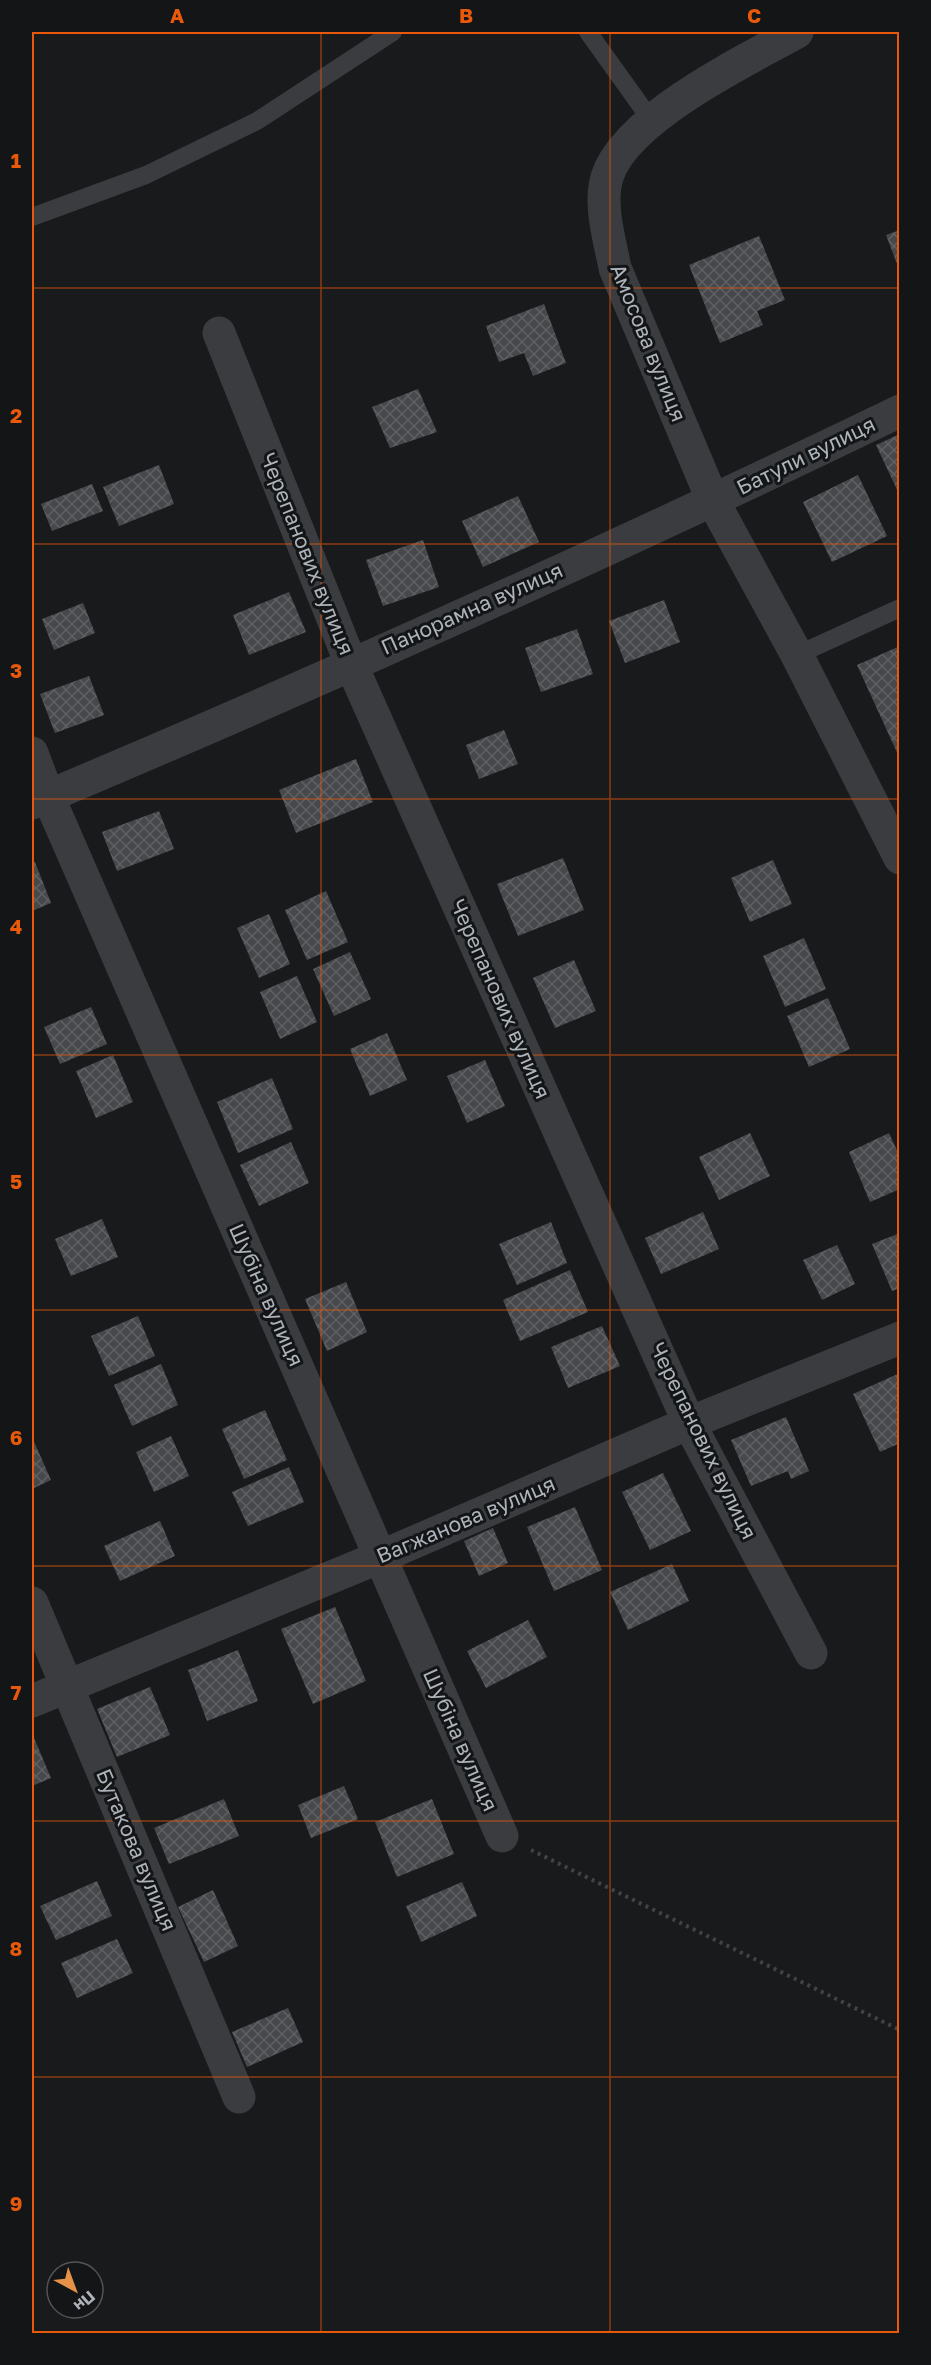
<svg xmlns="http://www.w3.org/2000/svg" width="931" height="2365" viewBox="0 0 931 2365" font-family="'Golos Text',sans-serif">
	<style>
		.building { fill: url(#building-cross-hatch) }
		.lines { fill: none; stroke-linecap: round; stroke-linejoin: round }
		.path { stroke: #414447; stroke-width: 4; stroke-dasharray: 3 4.5; stroke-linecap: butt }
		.lane { stroke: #3b3c40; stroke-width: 18 }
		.street { stroke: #3b3c40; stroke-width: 33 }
		.grid { fill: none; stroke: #e8590c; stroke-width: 1.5; stroke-opacity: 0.55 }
		.labels { text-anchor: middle; stroke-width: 6; stroke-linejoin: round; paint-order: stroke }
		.street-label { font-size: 21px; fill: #adb3ba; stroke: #141516 }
		.neatline { fill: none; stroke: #e8590c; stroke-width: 2 }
		.grid-label { font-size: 20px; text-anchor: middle; font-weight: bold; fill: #e8590c }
	</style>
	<defs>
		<pattern id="building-cross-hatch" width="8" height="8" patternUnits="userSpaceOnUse" patternTransform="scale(1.5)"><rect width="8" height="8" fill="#46484b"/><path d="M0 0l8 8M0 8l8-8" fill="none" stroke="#5e6063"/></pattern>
	</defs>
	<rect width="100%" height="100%" fill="#191a1b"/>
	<g class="building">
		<polygon points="900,230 900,269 899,269 886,235"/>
		<polygon points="759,236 785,300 757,311 763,325 720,343 689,265"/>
		<polygon points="544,304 566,363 533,376 524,353 499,362 486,326"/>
		<polygon points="418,389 437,432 390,448 372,407"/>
		<polygon points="900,434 900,496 876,445"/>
		<polygon points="159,465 174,504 119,526 103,487"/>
		<polygon points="858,475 887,536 832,562 803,502"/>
		<polygon points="92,484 103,511 52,531 41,504"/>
		<polygon points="518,496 539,542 483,567 462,521"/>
		<polygon points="423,540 439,587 383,606 366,560"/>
		<polygon points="289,592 306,632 249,655 233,615"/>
		<polygon points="664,600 680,642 625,663 609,621"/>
		<polygon points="83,603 95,633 54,650 42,619"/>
		<polygon points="577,629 593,674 541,692 525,648"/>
		<polygon points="900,646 900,759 857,665"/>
		<polygon points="89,676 104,715 55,733 40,694"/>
		<polygon points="504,730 518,764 479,779 466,745"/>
		<polygon points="356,759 373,802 296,833 279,790"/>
		<polygon points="159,811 174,849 117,871 102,832"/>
		<polygon points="563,858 584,910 518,936 497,884"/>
		<polygon points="773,860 792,904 750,922 731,878"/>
		<polygon points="35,862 51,903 32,911 32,863"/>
		<polygon points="326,891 348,942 307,960 285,910"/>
		<polygon points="269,914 290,964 259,978 237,928"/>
		<polygon points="804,938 826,989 785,1007 763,956"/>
		<polygon points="350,952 371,999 334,1016 313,969"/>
		<polygon points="574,960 596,1011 555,1028 533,978"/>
		<polygon points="297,976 317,1022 280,1039 260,992"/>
		<polygon points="828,998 850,1049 809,1067 787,1016"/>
		<polygon points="91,1007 107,1044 60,1064 44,1027"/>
		<polygon points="387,1033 407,1080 370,1096 350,1049"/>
		<polygon points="113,1055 133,1102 96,1118 76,1071"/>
		<polygon points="485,1060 505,1106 467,1123 447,1076"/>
		<polygon points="272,1078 293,1129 238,1153 217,1102"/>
		<polygon points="750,1133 770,1176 719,1200 699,1157"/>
		<polygon points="889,1133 900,1157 900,1189 870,1202 849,1152"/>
		<polygon points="291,1142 309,1183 259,1206 240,1165"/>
		<polygon points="703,1212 719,1249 661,1274 645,1238"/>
		<polygon points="102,1219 118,1257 71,1276 55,1239"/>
		<polygon points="551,1222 567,1263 517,1285 499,1244"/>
		<polygon points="900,1233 900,1288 892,1291 872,1244"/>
		<polygon points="837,1245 855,1284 822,1300 803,1260"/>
		<polygon points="570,1270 588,1312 520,1341 503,1300"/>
		<polygon points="346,1282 367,1332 327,1351 305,1299"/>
		<polygon points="138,1316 155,1356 109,1376 91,1336"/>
		<polygon points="602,1326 620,1366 568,1388 551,1347"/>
		<polygon points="161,1364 178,1405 132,1426 114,1385"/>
		<polygon points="900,1373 900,1443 880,1452 853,1394"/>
		<polygon points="265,1410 287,1460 244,1479 222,1429"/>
		<polygon points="786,1417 809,1471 791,1479 788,1471 751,1486 731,1440"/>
		<polygon points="171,1436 189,1476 154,1492 136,1452"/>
		<polygon points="32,1437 51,1480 32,1489"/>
		<polygon points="289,1467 304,1502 248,1526 232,1492"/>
		<polygon points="663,1473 691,1531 650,1550 622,1492"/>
		<polygon points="575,1507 602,1570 554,1591 527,1527"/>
		<polygon points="160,1521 175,1556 120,1581 104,1546"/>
		<polygon points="493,1528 508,1563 479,1576 464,1541"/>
		<polygon points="672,1564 689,1601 628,1630 610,1592"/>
		<polygon points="335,1607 366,1681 313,1704 281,1629"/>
		<polygon points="528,1620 547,1657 486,1688 467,1651"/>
		<polygon points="238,1650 258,1701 207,1721 188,1670"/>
		<polygon points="150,1687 170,1735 117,1757 97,1709"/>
		<polygon points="32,1733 51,1778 32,1786"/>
		<polygon points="344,1786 358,1819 311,1838 298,1805"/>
		<polygon points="224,1799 239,1836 169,1864 154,1828"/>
		<polygon points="432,1799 454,1854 397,1877 375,1822"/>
		<polygon points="97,1881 112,1916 56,1940 40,1906"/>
		<polygon points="462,1882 477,1916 421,1942 406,1906"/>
		<polygon points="213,1890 238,1946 204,1962 178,1907"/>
		<polygon points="117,1939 133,1973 77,1998 61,1963"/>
		<polygon points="288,2008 303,2042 247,2067 232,2032"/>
	</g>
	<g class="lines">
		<polyline class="path" points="531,1850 900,2030"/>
		<g class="lane">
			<polyline points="588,32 651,120"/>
			<polyline points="32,217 146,175 257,121 393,32"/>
			<polyline points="797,655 900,608"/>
		</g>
		<g class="street">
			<path d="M 797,32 C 747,60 613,123 605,186 C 601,212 610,242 615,268 L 713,501 L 797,655 L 900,858"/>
			<polyline points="219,333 351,664 689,1423 811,1653"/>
			<polyline points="32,753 48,796 502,1836"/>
			<path d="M 32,803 C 324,680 614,549 900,411"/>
			<polyline points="32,1603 239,2097"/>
			<polyline points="32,1701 380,1557 689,1423 900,1338"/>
		</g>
	</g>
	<path class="grid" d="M 321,32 L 321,2334M 610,32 L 610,2334M 32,288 L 900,288M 32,544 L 900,544M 32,799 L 900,799M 32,1055 L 900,1055M 32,1310 L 900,1310M 32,1566 L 900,1566M 32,1821 L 900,1821M 32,2077 L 900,2077"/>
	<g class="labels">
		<g class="street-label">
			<text transform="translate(648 343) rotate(68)" y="7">Амосова вулиця</text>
			<text transform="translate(806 456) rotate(-26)" y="7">Батули вулиця</text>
			<text transform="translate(307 554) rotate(68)" y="7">Черепанових вулиця</text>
			<text transform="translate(472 609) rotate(-24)" y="7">Панорамна вулиця</text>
			<text transform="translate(500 999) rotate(66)" y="7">Черепанових вулиця</text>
			<text transform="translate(266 1295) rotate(66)" y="7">Шубіна вулиця</text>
			<text transform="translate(703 1441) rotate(64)" y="7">Черепанових вулиця</text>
			<text transform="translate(466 1520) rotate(-23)" y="7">Вагжанова вулиця</text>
			<text transform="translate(460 1740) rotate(66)" y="7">Шубіна вулиця</text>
			<text transform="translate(136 1850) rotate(67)" y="7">Бутакова вулиця</text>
		</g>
	</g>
	<rect width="931" height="2365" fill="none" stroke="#141516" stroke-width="66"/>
	<g transform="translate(75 2290) rotate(139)"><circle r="28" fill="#141516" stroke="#515458" stroke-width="1.5"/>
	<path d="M0-4.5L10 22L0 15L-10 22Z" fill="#e59248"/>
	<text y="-9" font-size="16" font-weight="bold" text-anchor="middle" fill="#adb3ba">Пн</text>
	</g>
	<rect x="33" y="33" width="865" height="2299" class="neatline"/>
	<g class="grid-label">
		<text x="177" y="23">A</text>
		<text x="466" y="23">B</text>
		<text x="754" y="23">C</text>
		<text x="16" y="168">1</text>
		<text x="16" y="423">2</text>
		<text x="16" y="678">3</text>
		<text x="16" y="934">4</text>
		<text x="16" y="1189">5</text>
		<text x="16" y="1445">6</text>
		<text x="16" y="1700">7</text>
		<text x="16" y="1956">8</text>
		<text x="16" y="2211">9</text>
	</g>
</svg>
